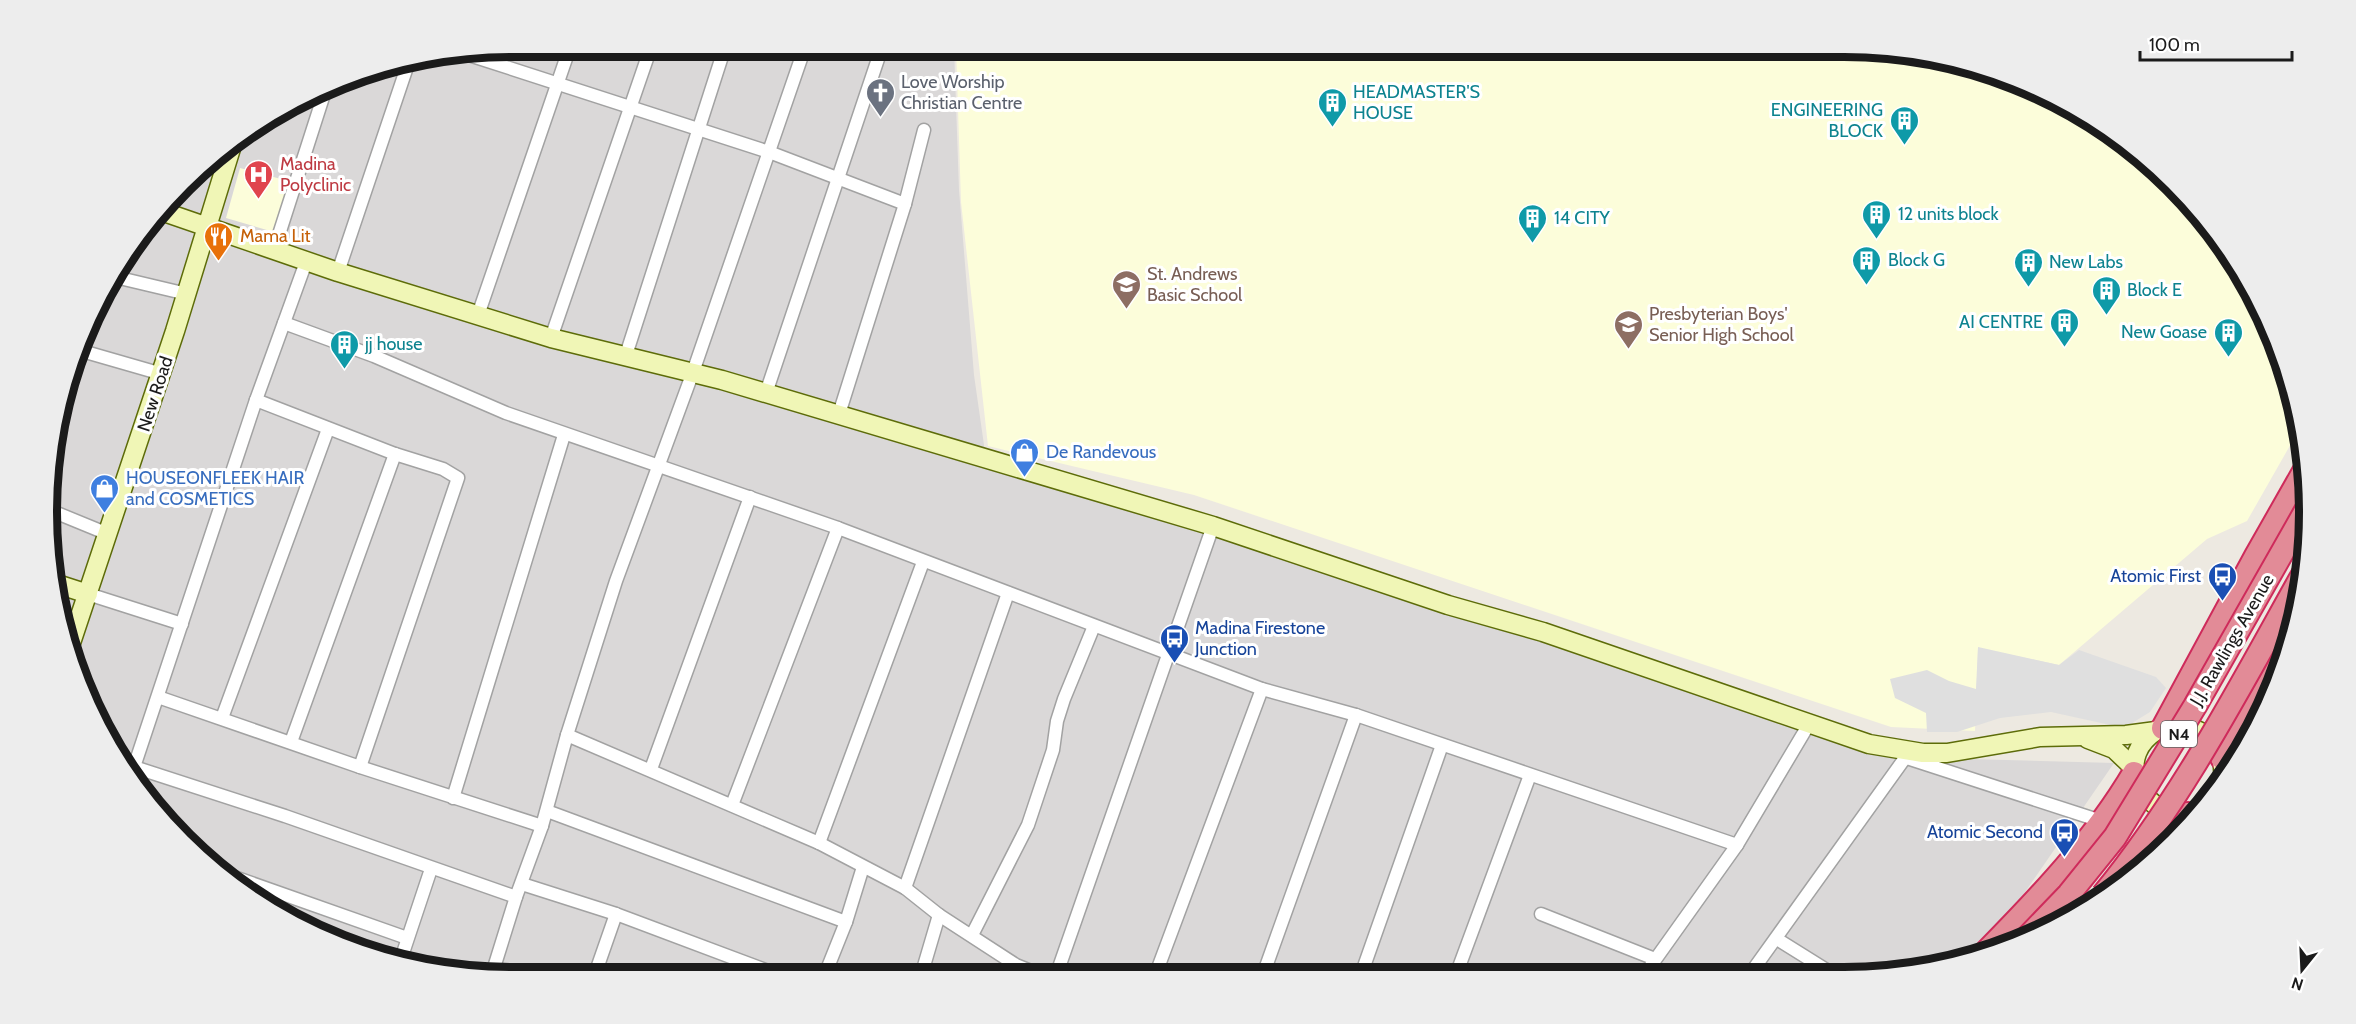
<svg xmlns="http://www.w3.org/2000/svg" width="2356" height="1024" viewBox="0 0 2356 1024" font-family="Cabin,sans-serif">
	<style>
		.residential { fill: #dad8d8 }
		.education { fill: #fcfdda }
		.parking { fill: #dfdfdf }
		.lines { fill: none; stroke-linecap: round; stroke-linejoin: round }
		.street-casing { stroke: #a2a2a2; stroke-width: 15 }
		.secondary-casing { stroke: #5d6c09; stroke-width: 21 }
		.highway-casing { stroke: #ce2b5b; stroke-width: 26 }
		.street { stroke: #fff; stroke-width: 12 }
		.secondary { stroke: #f0f6b6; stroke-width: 18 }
		.highway { stroke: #e28b97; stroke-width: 22 }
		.highway-bridge-casing { stroke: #ce2b5b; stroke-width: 26; stroke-linecap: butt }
		.highway-bridge { stroke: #e28b97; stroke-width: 22 }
		.labels { text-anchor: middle; stroke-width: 6; stroke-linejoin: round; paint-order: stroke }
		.shield { fill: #fff; stroke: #5f5f5f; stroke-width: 1.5 }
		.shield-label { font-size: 16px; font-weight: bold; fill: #1b1b1b }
		.worship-label { font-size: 18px; fill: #5b616d; stroke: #fff; text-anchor: start }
		.culture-label { font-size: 18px; fill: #0d838f; stroke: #fff; text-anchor: start }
		.health-label { font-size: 18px; fill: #be3a42; stroke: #fff; text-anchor: start }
		.food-label { font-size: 18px; fill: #c56008; stroke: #fff; text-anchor: start }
		.education-label { font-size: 18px; fill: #785e54; stroke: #fff; text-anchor: start }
		.street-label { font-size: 18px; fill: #1b1b1b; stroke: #fff }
		.shop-label { font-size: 18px; fill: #366cbe; stroke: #fff; text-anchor: start }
		.transit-label { font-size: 18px; fill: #164399; stroke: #fff; text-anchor: end }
		.rim { fill: none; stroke: #1b1b1b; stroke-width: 8 }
	</style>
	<rect width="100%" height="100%" fill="#ede9e1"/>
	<polygon class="residential" points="512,47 954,47 959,190 974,375 986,459 1547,628 1891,757 2114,763 1983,953 1905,973 512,977 362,953 280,915 205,862 109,744 55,602 47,512 55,422 109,280 205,162 280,109 362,71"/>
	<g class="education">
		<polygon points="956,47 1844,47 1994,71 2077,109 2151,162 2214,229 2262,306 2294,392 2300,428 2247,521 2207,539 2059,665 1978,648 1975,731 1891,727 1194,495 988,446 961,202"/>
		<polygon points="240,168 292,182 277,233 226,218"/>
	</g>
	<polygon class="parking" points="1978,647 2059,665 2079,650 2156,677 2166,688 2150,712 2124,728 2051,712 2000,718 1957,732 1927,732 1926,713 1895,698 1890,679 1927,670 1949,681 1976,689"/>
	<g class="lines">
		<defs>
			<g id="street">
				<polyline points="466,54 769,152 905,204"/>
				<polyline points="274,250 326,88"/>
				<polyline points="338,272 408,64"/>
				<polyline points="111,276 187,294"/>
				<polyline points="478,315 570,47"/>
				<polyline points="284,323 374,356 506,413 838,528 1262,689 1356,715 1737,845"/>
				<polyline points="551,338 651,47"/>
				<polyline points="82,351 162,374"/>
				<polyline points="626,355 725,47"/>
				<polyline points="766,393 882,47"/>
				<polyline points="256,400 395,454 443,469 458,478 360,767"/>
				<polyline points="839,414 905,204 924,130"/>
				<polyline points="47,509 108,534"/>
				<polyline points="88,594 182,624"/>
				<polyline points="158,697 360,767 542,826"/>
				<polyline points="222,718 328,429"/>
				<polyline points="567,735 819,843 905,888 939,915 1016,965 1043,976"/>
				<polyline points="291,742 395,454"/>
				<polyline points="1907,758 2101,821"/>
				<polyline points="134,767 285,816 516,897"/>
				<polyline points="651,769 750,497"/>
				<polyline points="132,773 256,400 306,262"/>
				<polyline points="453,798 564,435"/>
				<polyline points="732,805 838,528"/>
				<polyline points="547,811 846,922"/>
				<polyline points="819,843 923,562"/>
				<polyline points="220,872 407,938"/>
				<polyline points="522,884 616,914 784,977"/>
				<polyline points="905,888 1008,593"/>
				<polyline points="1541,914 1655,959"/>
				<polyline points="972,935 1028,825 1053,750 1057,721 1064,699 1094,626"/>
				<polyline points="1777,939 1833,974"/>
				<polyline points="401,959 431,869"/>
				<polyline points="492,974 516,897 542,826 567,735 616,581 693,372 805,47"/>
				<polyline points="1645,974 1737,845 1809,724"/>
				<polyline points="1750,974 1910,751"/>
				<polyline points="1263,975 1356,715"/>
				<polyline points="1361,975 1442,745"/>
				<polyline points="1456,975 1530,775"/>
				<polyline points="921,976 939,915"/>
				<polyline points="1056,976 1213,526"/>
				<polyline points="1155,976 1262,689"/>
				<polyline points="594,977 616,914"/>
				<polyline points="824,977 846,922 863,867"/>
			</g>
			<g id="secondary">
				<polyline points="164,212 338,272 551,338 722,380 1213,526 1448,605 1543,632 1869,744 1923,753 1947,753 2040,737 2126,735 2156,731"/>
				<polyline points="54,583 88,594"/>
				<polyline points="71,643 175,331 233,142"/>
				<polyline points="2088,739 2114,749 2134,768"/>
				<path d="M 2175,814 C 2134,804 2118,755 2156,731 C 2161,727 2168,727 2174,727 C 2206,723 2226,751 2223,780"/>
			</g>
			<g id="highway">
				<polyline points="2163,728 2256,556 2306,468"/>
				<polyline points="2222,758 2292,630"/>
				<polyline points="2179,826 2188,814"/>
				<path d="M 1987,951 C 2041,896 2095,839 2134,773"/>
			</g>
		</defs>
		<use href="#street" class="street-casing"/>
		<use href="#secondary" class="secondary-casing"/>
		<use href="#highway" class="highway-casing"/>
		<use href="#street" class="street"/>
		<use href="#secondary" class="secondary"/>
		<use href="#highway" class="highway"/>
		<defs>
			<g id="highway-bridge">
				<path d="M 2103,895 C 2184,796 2243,681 2306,569"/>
				<polyline points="2023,942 2069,894 2115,837 2195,706 2308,507"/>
			</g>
		</defs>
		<use href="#highway-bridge" class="highway-bridge-casing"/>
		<use href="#highway-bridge" class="highway-bridge"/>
	</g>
	<defs>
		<symbol id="church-pin" viewBox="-11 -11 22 30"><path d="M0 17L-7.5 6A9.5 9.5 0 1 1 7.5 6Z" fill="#6b7280" stroke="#fff"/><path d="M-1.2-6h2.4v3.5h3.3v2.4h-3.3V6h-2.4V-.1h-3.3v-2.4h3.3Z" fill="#fff"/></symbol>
		<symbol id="building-pin" viewBox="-11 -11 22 30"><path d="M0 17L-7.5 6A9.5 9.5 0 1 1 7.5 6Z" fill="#0f9aa8" stroke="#fff"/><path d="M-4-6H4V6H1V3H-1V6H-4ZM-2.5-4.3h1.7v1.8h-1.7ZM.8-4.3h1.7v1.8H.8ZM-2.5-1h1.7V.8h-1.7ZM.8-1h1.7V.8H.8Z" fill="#fff"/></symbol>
		<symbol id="hospital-pin" viewBox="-11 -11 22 30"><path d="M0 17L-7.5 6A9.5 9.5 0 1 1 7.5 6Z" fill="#e0444e" stroke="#fff"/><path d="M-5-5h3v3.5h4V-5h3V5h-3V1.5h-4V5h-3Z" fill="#fff"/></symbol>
		<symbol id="restaurant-pin" viewBox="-11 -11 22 30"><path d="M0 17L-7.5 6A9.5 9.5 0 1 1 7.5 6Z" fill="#e8710a" stroke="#fff"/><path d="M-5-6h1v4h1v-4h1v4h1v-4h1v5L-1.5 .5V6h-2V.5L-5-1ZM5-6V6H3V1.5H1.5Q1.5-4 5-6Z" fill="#fff"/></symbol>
		<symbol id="school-pin" viewBox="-11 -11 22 30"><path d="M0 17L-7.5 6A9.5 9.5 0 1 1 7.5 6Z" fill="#8d6e63" stroke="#fff"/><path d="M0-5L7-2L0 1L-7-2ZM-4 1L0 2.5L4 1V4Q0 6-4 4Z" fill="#fff"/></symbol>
		<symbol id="shop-pin" viewBox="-11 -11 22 30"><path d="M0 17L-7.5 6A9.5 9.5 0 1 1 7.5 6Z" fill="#3f7fe0" stroke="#fff"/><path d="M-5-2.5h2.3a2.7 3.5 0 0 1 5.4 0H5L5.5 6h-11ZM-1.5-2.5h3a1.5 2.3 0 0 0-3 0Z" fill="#fff"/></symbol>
		<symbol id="bus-pin" viewBox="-11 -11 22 30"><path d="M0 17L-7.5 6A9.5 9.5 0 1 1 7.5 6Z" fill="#1a4fb4" stroke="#fff"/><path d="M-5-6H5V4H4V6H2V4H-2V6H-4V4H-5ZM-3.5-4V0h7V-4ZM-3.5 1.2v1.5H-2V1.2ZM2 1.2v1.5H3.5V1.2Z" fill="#fff"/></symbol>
	</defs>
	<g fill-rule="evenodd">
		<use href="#church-pin" x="864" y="76" width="33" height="45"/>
		<use href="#building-pin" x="1316" y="86" width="33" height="45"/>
		<use href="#building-pin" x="1888" y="104" width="33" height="45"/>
		<use href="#hospital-pin" x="242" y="158" width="33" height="45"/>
		<use href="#building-pin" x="1860" y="198" width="33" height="45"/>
		<use href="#building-pin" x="1516" y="202" width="33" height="45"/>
		<use href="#restaurant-pin" x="202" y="220" width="33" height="45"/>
		<use href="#building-pin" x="1850" y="244" width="33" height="45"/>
		<use href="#building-pin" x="2012" y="246" width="33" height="45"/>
		<use href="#school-pin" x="1110" y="268" width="33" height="45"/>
		<use href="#building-pin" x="2090" y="274" width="33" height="45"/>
		<use href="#building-pin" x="2048" y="306" width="33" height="45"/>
		<use href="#school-pin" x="1612" y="308" width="33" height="45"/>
		<use href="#building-pin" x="2212" y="316" width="33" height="45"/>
		<use href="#building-pin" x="328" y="328" width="33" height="45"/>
		<use href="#shop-pin" x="1008" y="436" width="33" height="45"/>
		<use href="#shop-pin" x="88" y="472" width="33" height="45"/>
		<use href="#bus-pin" x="2206" y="560" width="33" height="45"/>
		<use href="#bus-pin" x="1158" y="622" width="33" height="45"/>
		<use href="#bus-pin" x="2048" y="816" width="33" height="45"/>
	</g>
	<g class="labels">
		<rect class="shield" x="2161" y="721" width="36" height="26" rx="4.5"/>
		<g class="shield-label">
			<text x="2179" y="740">N4</text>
		</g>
		<g class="worship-label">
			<text x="901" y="88">Love Worship<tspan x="901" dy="21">Christian Centre</tspan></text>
		</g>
		<g class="culture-label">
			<text x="1353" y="98">HEADMASTER'S<tspan x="1353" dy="21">HOUSE</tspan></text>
			<text x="1883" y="116" text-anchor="end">ENGINEERING<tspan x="1883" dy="21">BLOCK</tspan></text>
			<text x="1898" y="220">12 units block</text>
			<text x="1554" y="224">14 CITY</text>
			<text x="1888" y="266">Block G</text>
			<text x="2049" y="268">New Labs</text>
			<text x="2127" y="296">Block E</text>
			<text x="2043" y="328" text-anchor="end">AI CENTRE</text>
			<text x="2207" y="338" text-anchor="end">New Goase</text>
			<text x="365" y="350">jj house</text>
		</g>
		<g class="health-label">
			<text x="280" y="170">Madina<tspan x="280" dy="21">Polyclinic</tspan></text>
		</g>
		<g class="food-label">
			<text x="240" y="242">Mama Lit</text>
		</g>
		<g class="education-label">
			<text x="1147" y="280">St. Andrews<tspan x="1147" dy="21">Basic School</tspan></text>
			<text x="1649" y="320">Presbyterian Boys'<tspan x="1649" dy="21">Senior High School</tspan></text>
		</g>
		<g class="street-label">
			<text transform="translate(155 394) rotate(-72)" y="6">New Road</text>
			<text transform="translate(2232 640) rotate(-60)" y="6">J.J. Rawlings Avenue</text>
		</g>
		<g class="shop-label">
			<text x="1046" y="458">De Randevous</text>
			<text x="126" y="484">HOUSEONFLEEK HAIR<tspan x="126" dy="21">and COSMETICS</tspan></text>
		</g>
		<g class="transit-label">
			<text x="2201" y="582">Atomic First</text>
			<text x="1195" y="634" text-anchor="start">Madina Firestone<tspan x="1195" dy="21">Junction</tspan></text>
			<text x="2043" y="838">Atomic Second</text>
		</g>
	</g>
	<path d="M0 0H2356V1024H0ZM512 57H1844A455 455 0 0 1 2299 512V512A455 455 0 0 1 1844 967H512A455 455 0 0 1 57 512V512A455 455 0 0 1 512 57Z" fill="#ededed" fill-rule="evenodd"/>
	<path class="rim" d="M512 57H1844A455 455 0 0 1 2299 512V512A455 455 0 0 1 1844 967H512A455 455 0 0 1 57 512V512A455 455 0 0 1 512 57Z"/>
	<g transform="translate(2302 970) rotate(198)" stroke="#ffffff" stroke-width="4.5" paint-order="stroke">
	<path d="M0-4.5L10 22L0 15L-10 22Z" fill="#1b1b1b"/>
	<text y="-9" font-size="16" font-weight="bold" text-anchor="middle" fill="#1b1b1b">N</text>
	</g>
	<path d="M2140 51v9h152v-9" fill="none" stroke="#1b1b1b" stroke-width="3"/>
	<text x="2149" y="51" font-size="18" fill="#1b1b1b" stroke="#ffffff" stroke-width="4.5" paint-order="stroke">100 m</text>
</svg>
